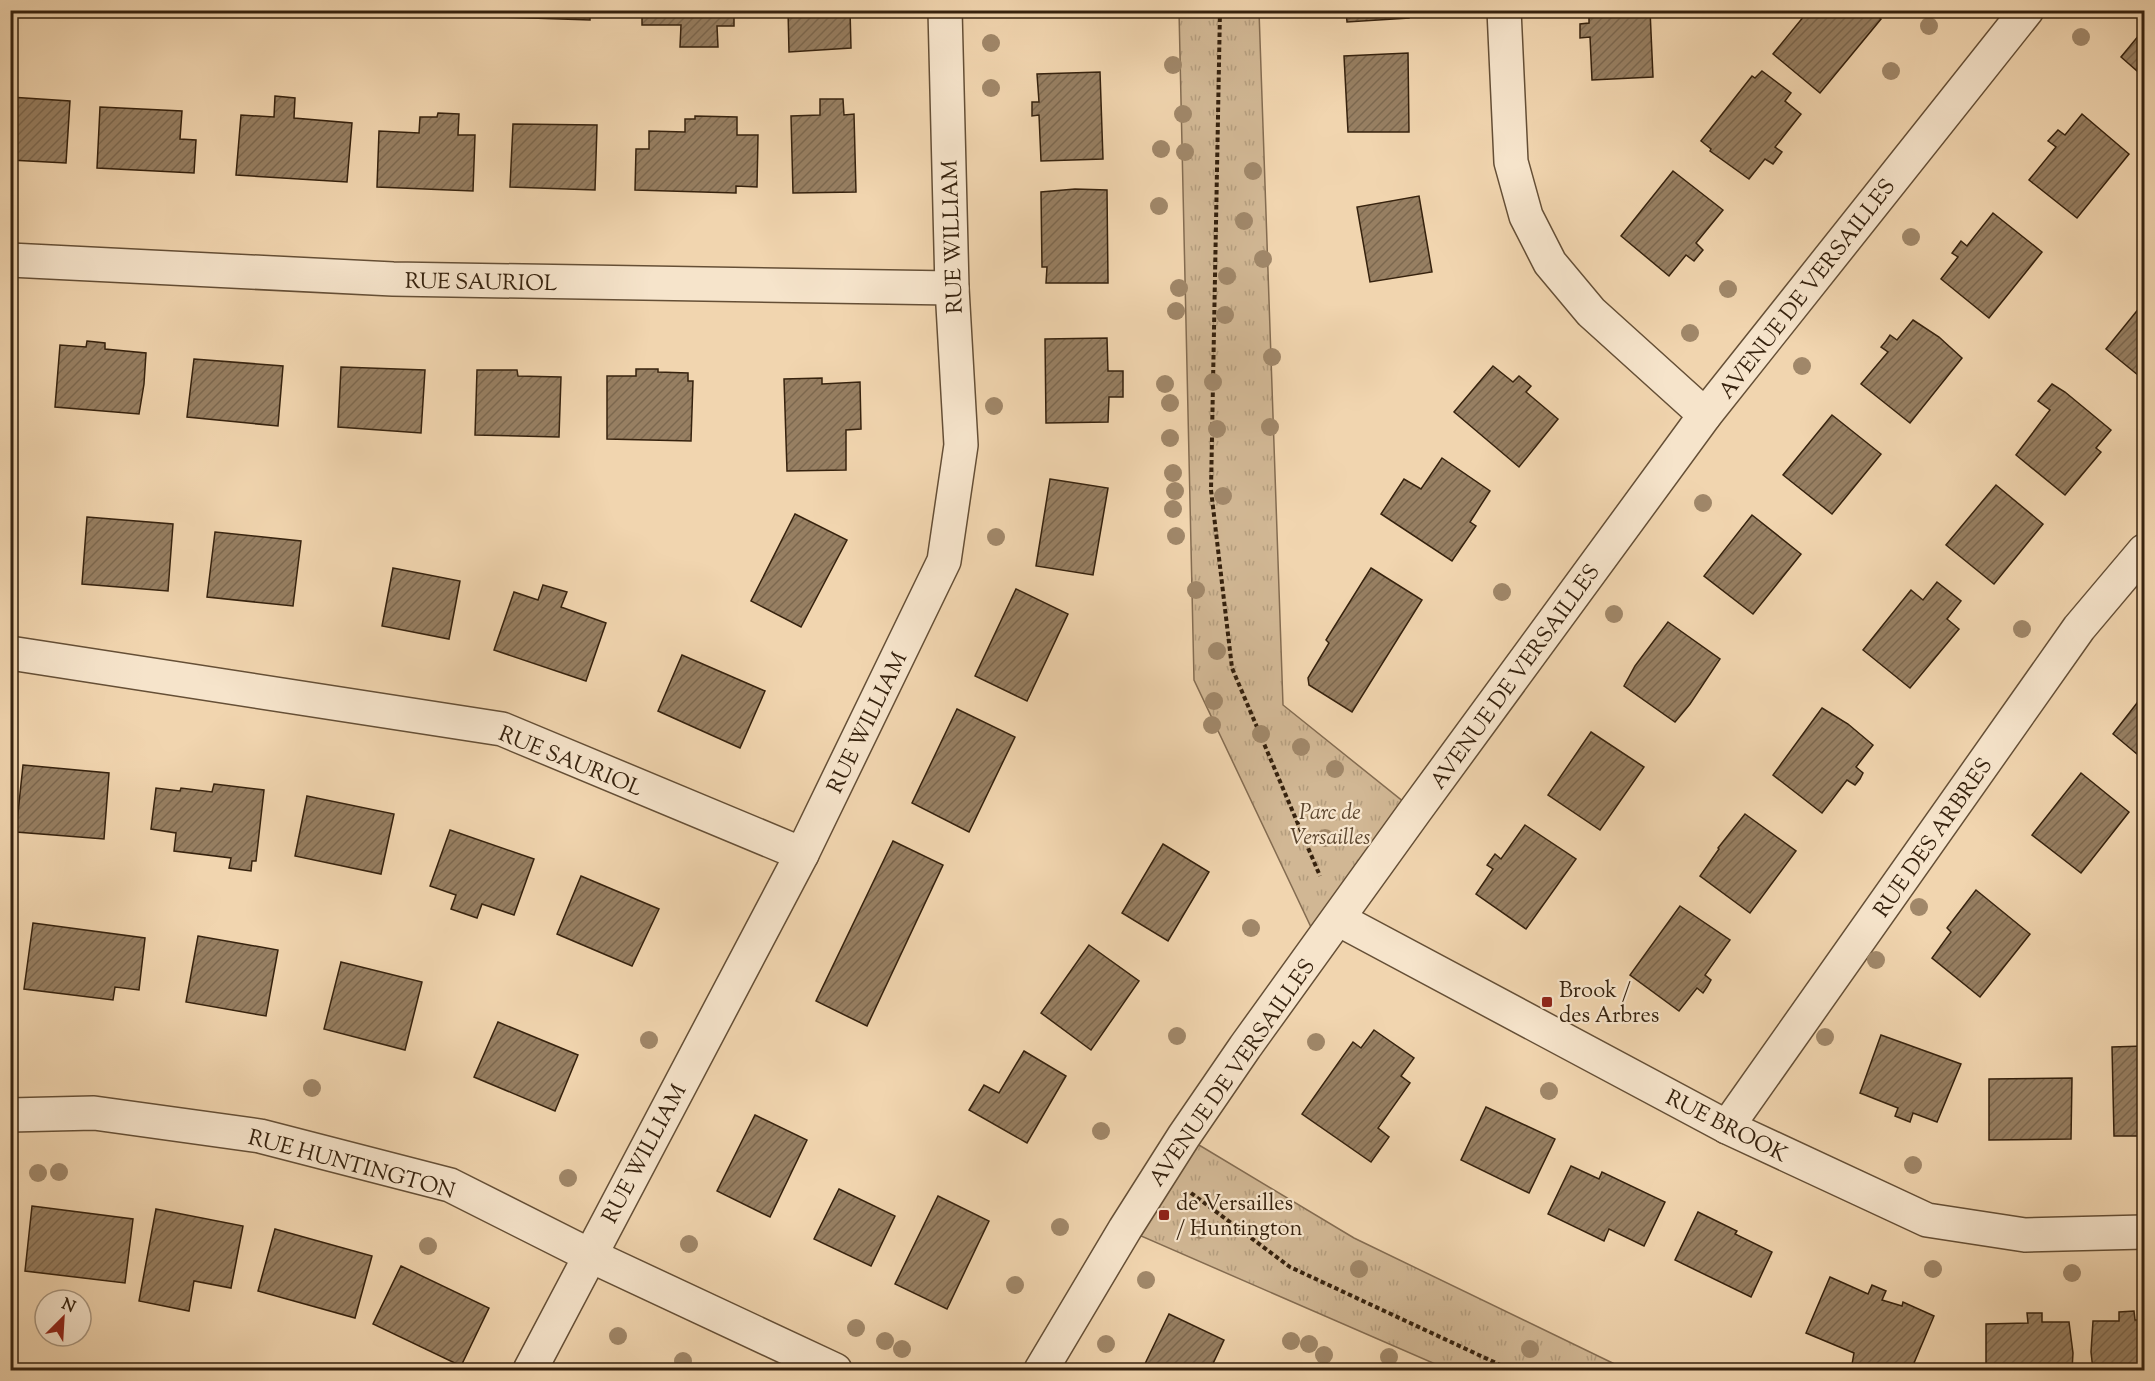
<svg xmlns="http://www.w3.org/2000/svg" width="2155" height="1381" viewBox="0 0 2155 1381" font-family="'Sorts Mill Goudy',serif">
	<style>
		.park { fill: url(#park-tufts); stroke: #846c51; stroke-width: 1.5 }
		.building { fill: url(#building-hatch); stroke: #36220e; stroke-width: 1.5 }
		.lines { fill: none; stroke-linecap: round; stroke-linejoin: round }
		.minor-casing { stroke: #654f36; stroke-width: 36 }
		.path { stroke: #36220e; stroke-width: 4; stroke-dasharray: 4.5 3; stroke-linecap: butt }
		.minor { stroke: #f6e4cb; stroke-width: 33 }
		.tree { fill: #a08769 }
		.poi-dot { fill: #8f2418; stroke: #f6e4cb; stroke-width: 2 }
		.labels { text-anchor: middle; stroke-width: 4.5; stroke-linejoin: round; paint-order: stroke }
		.street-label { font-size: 22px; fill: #36220e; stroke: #f6e4cb }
		.park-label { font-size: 22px; font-style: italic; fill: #5d4730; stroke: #f6e4cb }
		.poi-label { font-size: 22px; fill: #36220e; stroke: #f6e4cb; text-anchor: start }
	</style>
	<defs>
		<pattern id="park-tufts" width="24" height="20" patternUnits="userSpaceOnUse" patternTransform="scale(1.5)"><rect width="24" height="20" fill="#d1b794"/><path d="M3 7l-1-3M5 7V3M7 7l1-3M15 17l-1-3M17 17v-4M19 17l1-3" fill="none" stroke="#b49d7e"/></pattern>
		<pattern id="building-hatch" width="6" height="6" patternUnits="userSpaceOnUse" patternTransform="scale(1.5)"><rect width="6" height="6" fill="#977f62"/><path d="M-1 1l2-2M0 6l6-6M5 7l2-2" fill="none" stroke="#7c684f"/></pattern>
	</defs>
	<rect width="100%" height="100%" fill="#f1d5af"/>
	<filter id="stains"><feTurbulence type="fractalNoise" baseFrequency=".00333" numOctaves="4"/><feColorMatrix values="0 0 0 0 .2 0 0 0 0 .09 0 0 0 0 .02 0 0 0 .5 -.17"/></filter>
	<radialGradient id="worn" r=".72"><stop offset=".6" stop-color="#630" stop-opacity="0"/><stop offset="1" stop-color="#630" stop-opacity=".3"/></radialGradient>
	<g class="park">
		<polygon points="1179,11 1259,11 1283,705 1415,811 1319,944 1194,680"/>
		<polygon points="1184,1136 1354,1238 1627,1370 1449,1370 1125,1229"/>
	</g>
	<g class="building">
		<polygon points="364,10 463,10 463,17"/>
		<polygon points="499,10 590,10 590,20 499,17"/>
		<polygon points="642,10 734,10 734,26 717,26 718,47 680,47 681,25 642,25"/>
		<polygon points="788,10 850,10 851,48 789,52"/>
		<polygon points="1346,10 1409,10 1409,18 1347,22"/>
		<polygon points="1589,10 1650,10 1653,77 1592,80 1590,37 1580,38 1580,24 1589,23"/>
		<polygon points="1809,10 1870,10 1881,19 1820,93 1773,54"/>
		<polygon points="2144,29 2144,77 2121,57"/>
		<polygon points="1408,53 1409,132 1348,132 1344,56"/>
		<polygon points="1762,71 1791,93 1785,101 1801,114 1775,147 1782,152 1773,164 1765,159 1749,179 1710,151 1711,149 1701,141 1752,76 1755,78"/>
		<polygon points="1100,72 1103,159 1041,161 1039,115 1032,116 1032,102 1039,102 1037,74"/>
		<polygon points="275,96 295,98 294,118 352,123 347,182 236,175 241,115 274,117"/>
		<polygon points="10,97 70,101 66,163 10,160"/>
		<polygon points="820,99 843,99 844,115 854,114 856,192 793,193 791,116 820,115"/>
		<polygon points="100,107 182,111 180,139 196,140 194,173 97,168"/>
		<polygon points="438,113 459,114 458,135 475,135 473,191 377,187 379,131 419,133 420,117 437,117"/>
		<polygon points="2082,114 2129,154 2077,218 2029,180 2056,147 2048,141 2058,130 2065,135"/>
		<polygon points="695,116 737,117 737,135 758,135 757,187 736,186 736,193 635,190 636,149 649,149 649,131 685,132 685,119 695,119"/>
		<polygon points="513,124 597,125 595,190 510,187"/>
		<polygon points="1673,171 1723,210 1696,243 1703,250 1694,261 1686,255 1669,276 1621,236"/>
		<polygon points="1075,189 1107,190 1108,283 1046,283 1047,267 1042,267 1041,192"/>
		<polygon points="1419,196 1432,272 1370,282 1357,207"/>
		<polygon points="1993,213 2042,252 1989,318 1941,279 1958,257 1952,253 1961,241 1967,246"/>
		<polygon points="2144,302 2144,380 2106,349"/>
		<polygon points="1913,320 1939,337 1962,358 1910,423 1861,384 1888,352 1881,347 1886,341 1890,335 1897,340"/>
		<polygon points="1107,338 1108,371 1123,371 1123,397 1109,397 1108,422 1046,423 1045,339"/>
		<polygon points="87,341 105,343 105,349 146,353 144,384 139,414 55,407 60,345 86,347"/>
		<polygon points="194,359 283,366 278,426 187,417"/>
		<polygon points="1493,366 1513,382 1519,376 1531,386 1526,392 1558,419 1519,467 1454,412"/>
		<polygon points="341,367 425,370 421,433 338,427"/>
		<polygon points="636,369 658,369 658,372 688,373 688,381 693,381 691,441 607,439 607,376 636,376"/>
		<polygon points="477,370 517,370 518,376 561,377 559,437 475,435"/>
		<polygon points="822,378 822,384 860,382 861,429 846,430 846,470 787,471 784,379"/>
		<polygon points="2052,384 2065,392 2111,430 2096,448 2101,452 2065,495 2016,455 2050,410 2038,401"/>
		<polygon points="1832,415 1881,454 1832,514 1783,475"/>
		<polygon points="1442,458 1490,491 1470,522 1476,526 1452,561 1381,514 1404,479 1421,489"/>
		<polygon points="1050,479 1108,488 1093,575 1036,566"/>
		<polygon points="1996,485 2043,524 1994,584 1946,545"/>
		<polygon points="795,514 847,540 801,627 751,601"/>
		<polygon points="1752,515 1801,554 1753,614 1704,576"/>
		<polygon points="87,517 173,524 168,591 82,584"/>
		<polygon points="215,532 301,541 293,606 207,597"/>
		<polygon points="393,568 460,581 449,639 382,626"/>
		<polygon points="1371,568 1422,600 1352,712 1309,685 1308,678 1329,643 1326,640"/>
		<polygon points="1937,582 1961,601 1947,619 1959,629 1910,688 1863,650 1911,590 1923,600"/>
		<polygon points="543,585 567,592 561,607 606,623 586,681 494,650 514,592 538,600"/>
		<polygon points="1016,589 1068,614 1027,701 975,676"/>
		<polygon points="1668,622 1720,659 1690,704 1675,722 1624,686 1635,666"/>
		<polygon points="682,655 765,691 740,748 658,711"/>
		<polygon points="2144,694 2144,760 2113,734"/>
		<polygon points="1822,708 1848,724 1873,745 1856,767 1863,773 1860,779 1855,785 1847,780 1822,813 1773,775"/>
		<polygon points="957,709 1015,737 969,832 912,803"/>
		<polygon points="1591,732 1644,767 1600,830 1548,795"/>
		<polygon points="23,765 109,773 104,839 16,832"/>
		<polygon points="2081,773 2129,812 2081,873 2032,835"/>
		<polygon points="214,784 264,790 256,861 252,861 251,871 229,868 231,858 174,851 176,833 151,829 156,788 180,791 181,788 212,792"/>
		<polygon points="307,796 394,814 381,874 295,856"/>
		<polygon points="1745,814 1796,851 1750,913 1700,876 1719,849 1718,848"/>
		<polygon points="1525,825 1576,859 1526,929 1476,894 1493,869 1487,865 1495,854 1501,859"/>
		<polygon points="450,830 534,859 514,915 482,904 477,918 451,909 456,895 430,886"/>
		<polygon points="893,841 943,865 867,1026 816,1001"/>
		<polygon points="1163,844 1209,872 1168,941 1122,913"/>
		<polygon points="581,876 659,909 632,966 557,934"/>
		<polygon points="1976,890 2030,934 1980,997 1932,958 1951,932 1947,928"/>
		<polygon points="1680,906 1730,940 1705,975 1711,980 1707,987 1703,993 1697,988 1679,1011 1630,975"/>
		<polygon points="33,923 145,938 139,990 115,987 113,1000 24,989"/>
		<polygon points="198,936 278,950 266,1016 186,1002"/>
		<polygon points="1089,945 1139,981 1091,1050 1041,1013"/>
		<polygon points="341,962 422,982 405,1050 324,1029"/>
		<polygon points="498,1022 578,1055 555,1111 474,1077"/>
		<polygon points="1374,1030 1414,1058 1401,1076 1410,1083 1378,1128 1389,1137 1371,1162 1302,1114 1353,1042 1361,1048"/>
		<polygon points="1881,1035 1961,1064 1937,1122 1913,1113 1910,1122 1895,1116 1898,1108 1860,1093"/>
		<polygon points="2144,1046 2144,1136 2114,1136 2112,1047"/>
		<polygon points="1024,1051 1066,1076 1027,1143 969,1110 984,1085 999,1093"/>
		<polygon points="2072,1078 2071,1139 1989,1140 1989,1079"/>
		<polygon points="1486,1107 1555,1139 1529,1193 1461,1160"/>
		<polygon points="755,1115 807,1140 770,1217 717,1191"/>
		<polygon points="1571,1166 1599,1179 1602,1172 1665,1202 1644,1246 1609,1229 1604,1241 1548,1214"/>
		<polygon points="839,1189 895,1216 871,1266 814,1239"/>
		<polygon points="938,1196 989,1221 947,1309 895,1284"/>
		<polygon points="32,1206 133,1219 125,1283 25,1271"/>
		<polygon points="156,1209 243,1226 231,1288 194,1281 189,1311 139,1301"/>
		<polygon points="1698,1212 1737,1231 1735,1234 1772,1252 1751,1297 1675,1260"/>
		<polygon points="275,1229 372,1256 355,1318 258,1291"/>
		<polygon points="401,1266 489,1308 461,1366 373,1324"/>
		<polygon points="1830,1277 1868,1294 1872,1285 1886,1291 1882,1300 1902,1306 1903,1302 1934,1316 1911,1370 1851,1370 1854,1353 1806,1333"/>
		<polygon points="2134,1311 2135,1320 2144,1320 2144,1370 2093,1370 2091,1352 2093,1321 2119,1321 2119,1312"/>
		<polygon points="2027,1313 2042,1313 2042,1322 2069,1322 2073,1353 2072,1370 1986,1370 1986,1324 2028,1323"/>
		<polygon points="1169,1314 1224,1340 1210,1370 1142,1370"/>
	</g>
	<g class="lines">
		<defs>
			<g id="minor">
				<polyline points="1504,10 1511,162 1526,216 1550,263 1591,312 1705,415"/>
				<polyline points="10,260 393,279 952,288"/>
				<polyline points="10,653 502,729 802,854"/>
				<polyline points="1338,919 1727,1127 1927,1220 2025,1235 2144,1232"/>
				<polyline points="10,1115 94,1113 260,1136 450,1185 589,1255 835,1370"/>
				<polyline points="1727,1127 2079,628 2144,551"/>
				<polyline points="530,1370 802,854 944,561 961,445 952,288 945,10"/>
				<polyline points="1041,1370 1125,1229 1184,1136 1245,1047 1415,811 1705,415 2027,10"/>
			</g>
		</defs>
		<use href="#minor" class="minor-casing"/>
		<g class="path">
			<polyline points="1220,10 1211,490 1232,668 1320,876"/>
			<polyline points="1191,1193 1290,1267 1511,1370"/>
		</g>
		<use href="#minor" class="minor"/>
	</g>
	<g class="tree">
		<circle cx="1929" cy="26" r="9"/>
		<circle cx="2081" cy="37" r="9"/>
		<circle cx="991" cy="43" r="9"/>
		<circle cx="1173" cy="65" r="9"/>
		<circle cx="1891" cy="71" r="9"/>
		<circle cx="991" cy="88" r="9"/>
		<circle cx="1183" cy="114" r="9"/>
		<circle cx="1161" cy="149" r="9"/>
		<circle cx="1185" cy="152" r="9"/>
		<circle cx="1253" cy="171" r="9"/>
		<circle cx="1159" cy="206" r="9"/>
		<circle cx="1244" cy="221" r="9"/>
		<circle cx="1911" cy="237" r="9"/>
		<circle cx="1263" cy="259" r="9"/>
		<circle cx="1227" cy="276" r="9"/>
		<circle cx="1179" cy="288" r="9"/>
		<circle cx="1728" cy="289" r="9"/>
		<circle cx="1176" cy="311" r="9"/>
		<circle cx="1225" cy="315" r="9"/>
		<circle cx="1690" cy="333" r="9"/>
		<circle cx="1272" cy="357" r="9"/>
		<circle cx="1802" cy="366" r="9"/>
		<circle cx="1213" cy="382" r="9"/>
		<circle cx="1165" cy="384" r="9"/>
		<circle cx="1170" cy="403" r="9"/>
		<circle cx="994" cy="406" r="9"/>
		<circle cx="1270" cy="427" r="9"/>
		<circle cx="1217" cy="429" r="9"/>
		<circle cx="1170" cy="438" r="9"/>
		<circle cx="1173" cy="473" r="9"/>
		<circle cx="1175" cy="491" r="9"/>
		<circle cx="1223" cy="496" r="9"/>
		<circle cx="1703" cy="503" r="9"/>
		<circle cx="1173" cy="509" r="9"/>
		<circle cx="1176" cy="536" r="9"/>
		<circle cx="996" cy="537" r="9"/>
		<circle cx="1196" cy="590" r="9"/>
		<circle cx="1502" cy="592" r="9"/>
		<circle cx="1614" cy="614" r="9"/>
		<circle cx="2022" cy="629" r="9"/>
		<circle cx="1217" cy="651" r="9"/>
		<circle cx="1214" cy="701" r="9"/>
		<circle cx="1212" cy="725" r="9"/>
		<circle cx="1261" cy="734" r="9"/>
		<circle cx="1301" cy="747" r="9"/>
		<circle cx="1335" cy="769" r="9"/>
		<circle cx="1325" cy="838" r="9"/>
		<circle cx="1919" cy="907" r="9"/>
		<circle cx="1251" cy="928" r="9"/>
		<circle cx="1876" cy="960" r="9"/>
		<circle cx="1177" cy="1036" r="9"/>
		<circle cx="1825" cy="1037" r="9"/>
		<circle cx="649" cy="1040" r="9"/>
		<circle cx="1316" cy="1042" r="9"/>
		<circle cx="312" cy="1088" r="9"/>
		<circle cx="1549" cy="1091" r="9"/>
		<circle cx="1101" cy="1131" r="9"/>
		<circle cx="1913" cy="1165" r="9"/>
		<circle cx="59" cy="1172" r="9"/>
		<circle cx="38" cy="1173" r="9"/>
		<circle cx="568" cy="1178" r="9"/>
		<circle cx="1060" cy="1227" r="9"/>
		<circle cx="1200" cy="1230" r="9"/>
		<circle cx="689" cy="1244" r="9"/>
		<circle cx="428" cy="1246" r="9"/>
		<circle cx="1359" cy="1269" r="9"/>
		<circle cx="1933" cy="1269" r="9"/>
		<circle cx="2072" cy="1273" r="9"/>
		<circle cx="1146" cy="1280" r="9"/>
		<circle cx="1015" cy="1285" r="9"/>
		<circle cx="856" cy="1328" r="9"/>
		<circle cx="618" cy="1336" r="9"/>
		<circle cx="885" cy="1341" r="9"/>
		<circle cx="1291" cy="1341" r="9"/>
		<circle cx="1106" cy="1344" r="9"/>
		<circle cx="1309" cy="1344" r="9"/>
		<circle cx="902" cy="1349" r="9"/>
		<circle cx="1530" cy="1349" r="9"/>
		<circle cx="1324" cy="1355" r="9"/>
		<circle cx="1389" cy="1357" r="9"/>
		<circle cx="683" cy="1361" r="9"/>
	</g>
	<g class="poi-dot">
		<rect x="1541" y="996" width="12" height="12" rx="3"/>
		<rect x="1158" y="1209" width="12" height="12" rx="3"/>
	</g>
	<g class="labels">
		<g class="street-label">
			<text transform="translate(951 237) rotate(-92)" y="8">RUE WILLIAM</text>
			<text transform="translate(481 281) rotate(1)" y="8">RUE SAURIOL</text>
			<text transform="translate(1806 288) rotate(-52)" y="8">AVENUE DE VERSAILLES</text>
			<text transform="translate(1514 676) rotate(-54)" y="8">AVENUE DE VERSAILLES</text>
			<text transform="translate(866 722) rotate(-64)" y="8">RUE WILLIAM</text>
			<text transform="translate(571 760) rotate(22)" y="8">RUE SAURIOL</text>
			<text transform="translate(1932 837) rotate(-55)" y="8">RUE DES ARBRES</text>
			<text transform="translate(1231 1072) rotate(-55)" y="8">AVENUE DE VERSAILLES</text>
			<text transform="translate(1727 1125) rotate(27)" y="8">RUE BROOK</text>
			<text transform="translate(643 1153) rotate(-62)" y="8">RUE WILLIAM</text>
			<text transform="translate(352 1163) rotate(15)" y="8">RUE HUNTINGTON</text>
		</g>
		<g class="park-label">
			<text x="1330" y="819">Parc de<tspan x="1330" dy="25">Versailles</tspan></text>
		</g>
		<g class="poi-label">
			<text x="1559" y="997">Brook /<tspan x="1559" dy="25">des Arbres</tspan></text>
			<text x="1176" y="1210">de Versailles<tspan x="1176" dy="25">/ Huntington</tspan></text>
		</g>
	</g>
	<rect width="2155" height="1381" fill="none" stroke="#f1d5af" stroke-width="36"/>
	<rect x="12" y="12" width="2131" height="1357" fill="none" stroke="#36220e" stroke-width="3"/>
	<rect x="18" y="18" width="2119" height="1345" fill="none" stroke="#36220e" stroke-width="1.5"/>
	<g transform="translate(63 1318) rotate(24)"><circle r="28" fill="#f6e4cb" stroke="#a9967f" stroke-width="1.5"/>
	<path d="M0-4.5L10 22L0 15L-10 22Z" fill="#8f2418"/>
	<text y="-9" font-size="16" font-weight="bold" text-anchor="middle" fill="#36220e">N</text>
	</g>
	<rect width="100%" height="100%" filter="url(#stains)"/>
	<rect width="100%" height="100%" fill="url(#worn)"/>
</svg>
